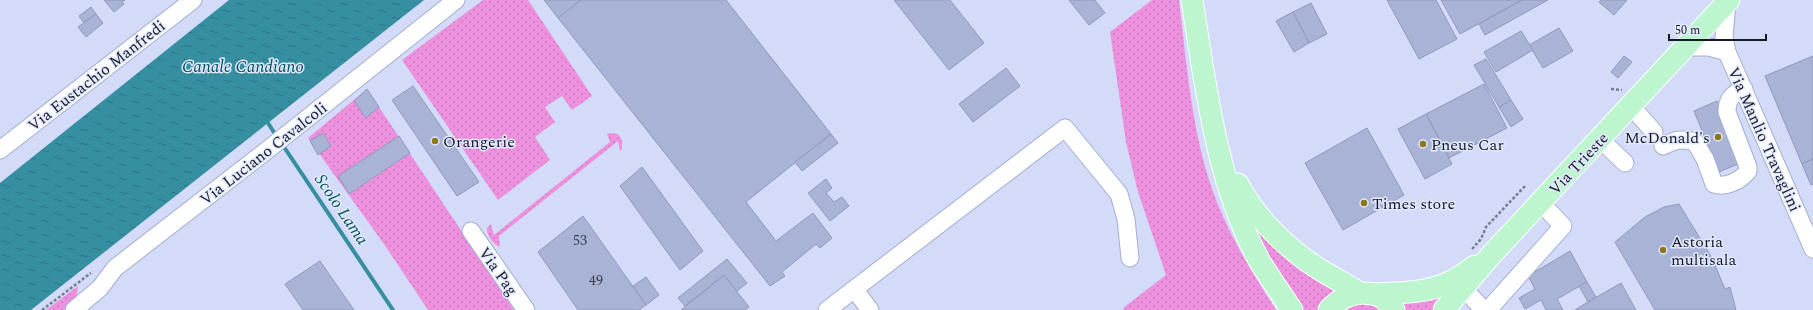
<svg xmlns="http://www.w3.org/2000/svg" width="1813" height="310" viewBox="0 0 1813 310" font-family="Spectral,serif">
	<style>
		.grass { fill: url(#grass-dots) }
		.water { fill: url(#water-ripples) }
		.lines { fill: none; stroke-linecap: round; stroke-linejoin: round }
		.stream { stroke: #358fa1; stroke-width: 4 }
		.building { fill: #a9b3d6; stroke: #9099bb }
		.minor-casing { stroke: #a4aed1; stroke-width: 19 }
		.major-casing { stroke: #fff; stroke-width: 23 }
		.path { stroke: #777d91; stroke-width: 2.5; stroke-dasharray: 3 2; stroke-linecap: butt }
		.minor { stroke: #fff; stroke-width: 17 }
		.major { stroke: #bcf5ce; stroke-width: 21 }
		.poi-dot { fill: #8d751a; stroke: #e2e9ff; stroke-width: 1.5 }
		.labels { text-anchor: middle; stroke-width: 3; stroke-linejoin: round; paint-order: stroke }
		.number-label { font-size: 14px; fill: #3b4052 }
		.street-label { font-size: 16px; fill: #161a26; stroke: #e2e9ff }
		.poi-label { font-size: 16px; fill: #161a26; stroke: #e2e9ff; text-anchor: start }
		.water-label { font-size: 17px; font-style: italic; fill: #00515e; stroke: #e2e9ff }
	</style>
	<defs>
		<pattern id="grass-dots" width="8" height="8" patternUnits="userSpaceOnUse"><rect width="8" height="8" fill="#ed91de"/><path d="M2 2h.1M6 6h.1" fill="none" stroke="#ca7cbe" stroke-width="1.8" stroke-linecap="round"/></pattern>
		<pattern id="water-ripples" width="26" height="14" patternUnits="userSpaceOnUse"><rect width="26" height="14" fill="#358fa1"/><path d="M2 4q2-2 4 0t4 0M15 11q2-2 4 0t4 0" fill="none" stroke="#2c7483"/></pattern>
	</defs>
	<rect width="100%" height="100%" fill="#d3dbf8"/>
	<g class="grass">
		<polygon points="483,0 528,0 592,96 572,110 562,96 545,107 555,122 535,137 550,160 498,200 402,60"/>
		<path d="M 1152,0 L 1179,0 C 1187,67 1192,137 1216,200 C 1231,239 1254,275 1276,310 L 1125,310 L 1123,308 L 1166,275 L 1138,192 L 1126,142 L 1110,32 Z"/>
		<polygon points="367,89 514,310 428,310 386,247 308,138"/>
		<path d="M 610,133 L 618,134 L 622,140 L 622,149 L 620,151 L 618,141 L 499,236 L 500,247 C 494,245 486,235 487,228 L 491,224 L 494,235 L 610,142 L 607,134 Z"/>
		<polygon points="1247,217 1339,289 1327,298 1318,310 1297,310"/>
		<polygon points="78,286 76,301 64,310 46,310"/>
		<polygon points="1451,293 1436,310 1404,310 1398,302"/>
		<polygon points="1366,303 1375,305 1382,310 1342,310 1347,306"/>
	</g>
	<polygon class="water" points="229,0 424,0 31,310 0,310 0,183"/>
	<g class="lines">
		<g class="stream">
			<polyline points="268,123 277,137"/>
			<polyline points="282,144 393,310"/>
		</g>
	</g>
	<g class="building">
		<polygon points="104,0 125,0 122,2 124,4 114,12"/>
		<polygon points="544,0 581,0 558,18"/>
		<polygon points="581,0 726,0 831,134 746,202 776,241 813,213 832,238 820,248 816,244 782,272 785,276 770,286 558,18"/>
		<polygon points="894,0 950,0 984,43 949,70"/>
		<polygon points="1069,0 1095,0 1105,13 1089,25"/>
		<polygon points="1387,0 1436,0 1457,39 1419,59"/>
		<polygon points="1441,0 1522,0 1460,34"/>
		<polygon points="1522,0 1548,0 1485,35 1479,24"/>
		<polygon points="1601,0 1627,0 1614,15 1599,2"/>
		<polygon points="1311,3 1327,34 1309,43 1293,12"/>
		<polygon points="91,7 96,14 84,23 79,16"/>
		<polygon points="1293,12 1309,43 1294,52 1276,21"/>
		<polygon points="96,14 103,23 86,37 78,27"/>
		<polygon points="1559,28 1573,51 1543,68 1529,45"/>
		<polygon points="1521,31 1533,50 1496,72 1484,52"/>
		<polygon points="1624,56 1632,62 1618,78 1611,72"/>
		<polygon points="1813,56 1813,159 1802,164 1765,76"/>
		<polygon points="1486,59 1511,100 1499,107 1474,65"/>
		<polygon points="1006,68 1020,86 973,122 959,104"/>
		<polygon points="1484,84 1507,128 1449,158 1426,114"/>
		<polygon points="413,86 479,182 457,196 392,100"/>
		<polygon points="367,89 379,107 366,118 354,101"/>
		<polygon points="1511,100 1523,119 1511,127 1499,107"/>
		<polygon points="1717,101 1743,162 1719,172 1694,111"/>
		<polygon points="1426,114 1452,164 1425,179 1398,129"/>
		<polygon points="1367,128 1404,195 1343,230 1305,163"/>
		<polygon points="323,133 331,146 318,155 310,141"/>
		<polygon points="831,134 838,143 802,171 795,162"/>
		<polygon points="399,136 410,153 349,194 338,176"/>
		<polygon points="1813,159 1813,184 1811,185 1802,164"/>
		<polygon points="642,167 703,251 680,270 620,186"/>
		<polygon points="826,179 832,188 826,193 834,202 842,197 849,206 830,221 808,193"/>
		<polygon points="1679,204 1712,258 1725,289 1730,287 1736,310 1655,310 1615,242 1645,217 1664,207"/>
		<polygon points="583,216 646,305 639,310 578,310 538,252"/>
		<polygon points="1570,251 1587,282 1557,299 1563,310 1546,310 1541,300 1525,309 1519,298 1535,289 1528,276"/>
		<polygon points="727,259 747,283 737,291 724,275 685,306 678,298"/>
		<polygon points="320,261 354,310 303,310 285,284"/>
		<polygon points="724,275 749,307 745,310 681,310"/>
		<polygon points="646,277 659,295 646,305 633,286"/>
		<polygon points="1587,282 1596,297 1588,302 1579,286"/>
		<polygon points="1621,283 1636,310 1575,310 1588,302"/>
	</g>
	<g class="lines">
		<defs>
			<g id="minor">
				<polyline points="1727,1 1724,37 1727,52 1813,249"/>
				<polyline points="1685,47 1709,47 1727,52"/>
				<polyline points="1631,106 1654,132"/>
				<polyline points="1600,139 1625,163"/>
				<path d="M 1663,146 C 1675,140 1682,138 1695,142 L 1705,159 L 1714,184 C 1726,188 1740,181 1748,171 L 1748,167 L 1727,112 C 1727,99 1732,94 1744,89"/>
				<polyline points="0,150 193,0"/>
				<polyline points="471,231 526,310"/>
				<polyline points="1464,289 1484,310"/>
				<polyline points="855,290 870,310"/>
				<polyline points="74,310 100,288 115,268 266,151 456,0"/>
				<polyline points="827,310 1065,128 1119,194 1126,219 1130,258"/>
				<polyline points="1488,310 1563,226 1541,203"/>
			</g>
			<g id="major">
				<path d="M 1192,0 C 1206,88 1216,182 1260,262 C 1270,278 1281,294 1292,310"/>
				<path d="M 1238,184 C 1254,215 1280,241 1307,261 C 1324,273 1342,282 1360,293"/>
				<path d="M 1369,294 C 1398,293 1428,294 1454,280 C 1461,276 1468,271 1475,266"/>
				<path d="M 1329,310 C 1346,291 1378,284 1394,310"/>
				<polyline points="1444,310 1492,254 1729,0"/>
			</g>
		</defs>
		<use href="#minor" class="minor-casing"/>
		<use href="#major" class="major-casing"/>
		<g class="path">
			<polyline points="1611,89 1622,90"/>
			<polyline points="1472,249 1481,239 1486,227 1526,185"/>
			<polyline points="42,310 91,273"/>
		</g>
		<use href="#minor" class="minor"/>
		<use href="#major" class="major"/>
	</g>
	<g class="poi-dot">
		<circle cx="1718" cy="137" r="4"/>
		<circle cx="435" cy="141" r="4"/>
		<circle cx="1423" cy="144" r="4"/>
		<circle cx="1364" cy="203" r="4"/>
		<circle cx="1663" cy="250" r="4"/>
	</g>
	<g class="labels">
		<g class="number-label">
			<text x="580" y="245">53</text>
			<text x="596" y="285">49</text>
		</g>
		<g class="street-label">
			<text transform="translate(96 75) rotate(-38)" y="6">Via Eustachio Manfredi</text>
			<text transform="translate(1765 139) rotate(66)" y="6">Via Manlio Travaglini</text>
			<text transform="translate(263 153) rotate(-38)" y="6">Via Luciano Cavalcoli</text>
			<text transform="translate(1578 163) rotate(-47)" y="6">Via Trieste</text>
			<text transform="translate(499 271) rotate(55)" y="6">Via Pag</text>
		</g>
		<g class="poi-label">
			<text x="1710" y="143" text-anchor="end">McDonald's</text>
			<text x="443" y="147">Orangerie</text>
			<text x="1431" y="150">Pneus Car</text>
			<text x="1372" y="209">Times store</text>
			<text x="1671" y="247">Astoria<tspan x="1671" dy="18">multisala</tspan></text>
		</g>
		<g class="water-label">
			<text x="243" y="72">Canale Candiano</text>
			<text transform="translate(342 209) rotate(56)" y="6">Scolo Lama</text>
		</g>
	</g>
	<path d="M1669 34v6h97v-6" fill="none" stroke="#161a26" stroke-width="2"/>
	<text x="1675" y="34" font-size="12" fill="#161a26" stroke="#e2e9ff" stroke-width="3" paint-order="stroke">50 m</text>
</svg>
